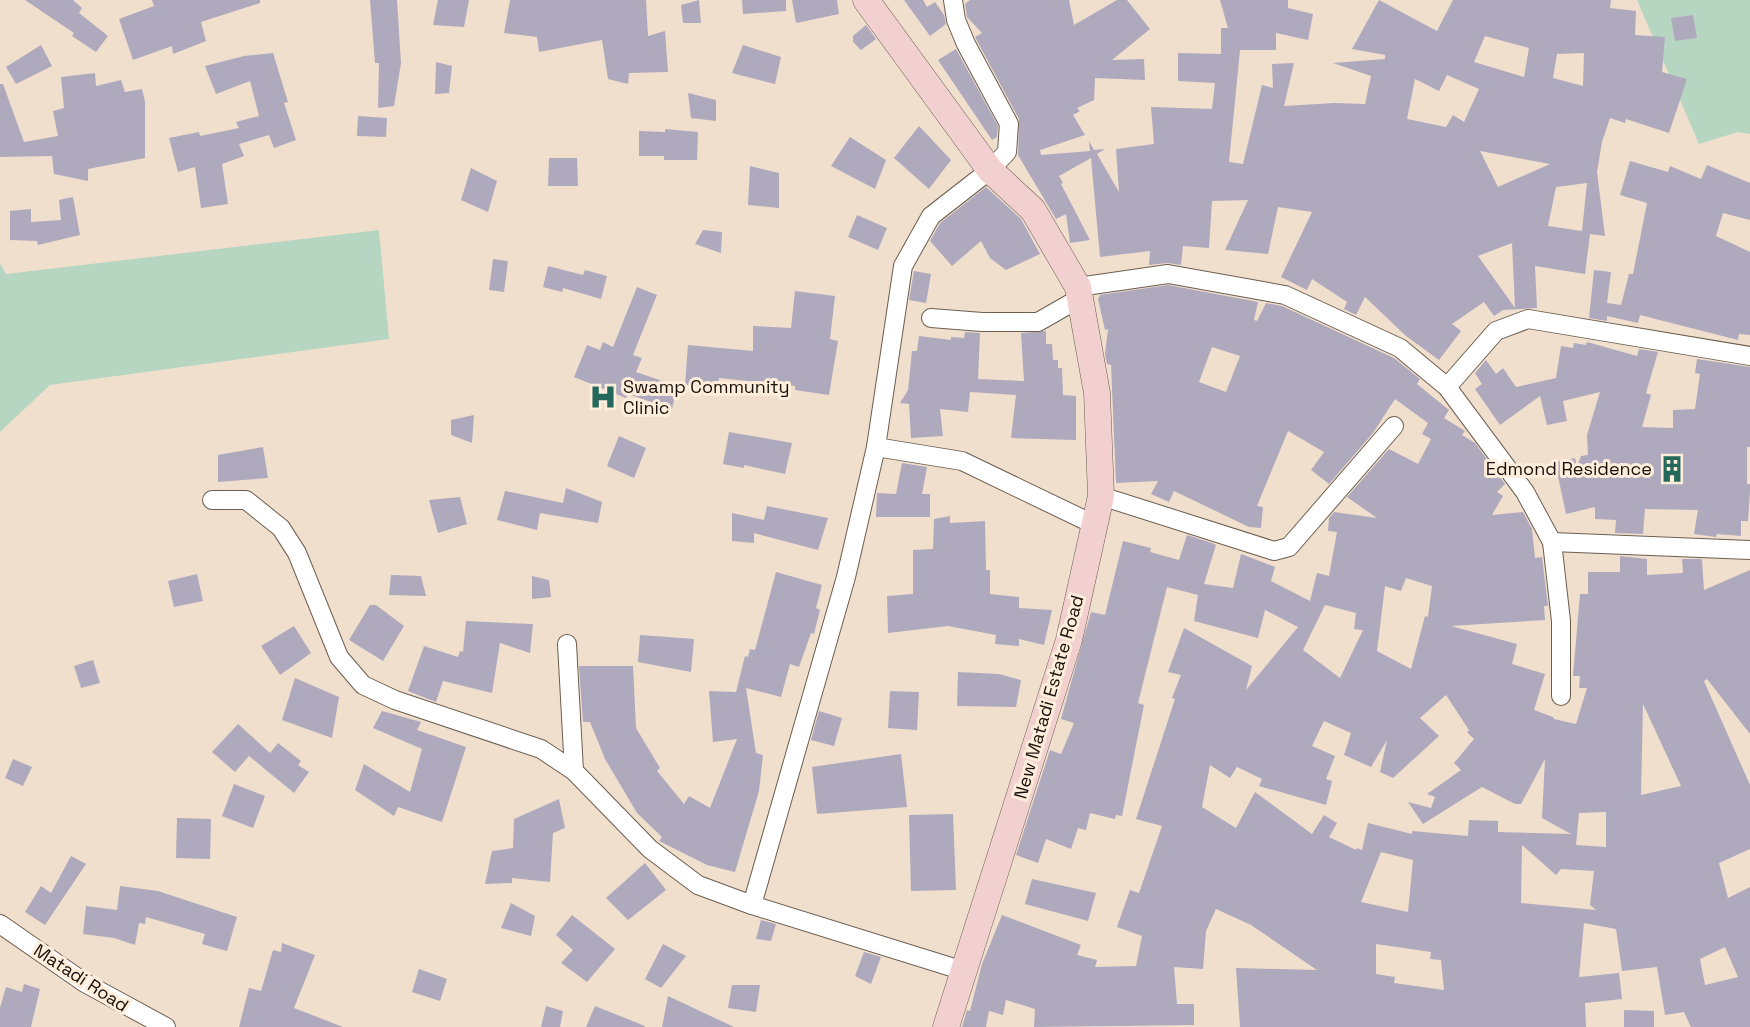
<svg xmlns="http://www.w3.org/2000/svg" width="1750" height="1027" viewBox="0 0 1750 1027" font-family="'Space Grotesk',sans-serif">
	<style>
		.green { fill: #b6d6c2 }
		.building { fill: #aea9bd; fill-rule: evenodd }
		.lines { fill: none; stroke-linecap: round; stroke-linejoin: round }
		.street-casing { stroke: #6c5e4f; stroke-width: 20 }
		.secondary-casing { stroke: #6c5e4f; stroke-width: 27 }
		.street { stroke: #fff; stroke-width: 18 }
		.secondary { stroke: #f2d0d0; stroke-width: 26 }
		.labels { text-anchor: middle; stroke-width: 6; stroke-linejoin: round; paint-order: stroke }
		.poi-label { font-size: 18px; fill: #17110b; stroke: #feeddb; text-anchor: start }
		.street-label { font-size: 18px; fill: #17110b; stroke: #feeddb }
	</style>
	<rect width="100%" height="100%" fill="#f1dfce"/>
	<g class="green">
		<polygon points="1637,0 1750,0 1750,134 1738,132 1699,144"/>
		<polygon points="379,230 389,339 50,385 0,432 0,263 6,274"/>
	</g>
	<g class="building">
		<polygon points="25,0 73,0 82,8 79,13 108,36 96,52 72,36 74,33"/>
		<polygon points="152,0 260,0 260,3 201,22 206,41 173,54 172,46 133,60 119,19 154,6"/>
		<polygon points="370,0 397,0 401,63 394,106 378,108 379,63 375,63"/>
		<polygon points="438,0 469,0 464,27 433,25"/>
		<polygon points="510,0 646,0 648,36 665,31 668,72 629,73 628,84 608,79 602,40 539,52 537,37 504,33"/>
		<polygon points="699,0 701,23 683,23 681,5"/>
		<polygon points="742,0 786,0 786,11 743,14"/>
		<polygon points="792,0 837,0 839,14 796,23"/>
		<polygon points="904,0 923,0 927,7 935,2 944,15 946,24 930,36"/>
		<path d="M 970,0 L 1069,0 L 1074,25 L 1117,0 L 1127,0 L 1150,29 L 1112,60 L 1144,59 L 1145,80 L 1095,78 L 1094,100 L 1077,108 L 1080,111 L 1073,115 L 1085,135 L 1040,150 L 1041,155 L 1090,151 L 1089,141 L 1094,150 L 1105,149 L 1097,154 L 1119,192 L 1116,149 L 1154,144 L 1151,107 L 1212,109 L 1215,83 L 1178,81 L 1178,53 L 1221,54 L 1221,28 L 1228,28 L 1220,0 L 1288,0 L 1288,8 L 1313,14 L 1308,40 L 1276,33 L 1276,50 L 1240,50 L 1229,162 L 1243,164 L 1262,85 L 1273,88 L 1272,64 L 1294,63 L 1284,106 L 1334,103 L 1365,104 L 1371,76 L 1333,63 L 1385,59 L 1385,55 L 1352,49 L 1379,0 L 1437,31 L 1453,0 L 1611,0 L 1610,8 L 1636,11 L 1635,35 L 1665,37 L 1662,72 L 1687,79 L 1669,133 L 1626,119 L 1625,123 L 1610,118 L 1602,142 L 1597,172 L 1605,236 L 1590,234 L 1585,274 L 1535,266 L 1537,308 L 1503,310 L 1494,316 L 1484,302 L 1452,324 L 1461,331 L 1439,360 L 1406,336 L 1365,297 L 1356,315 L 1344,309 L 1347,302 L 1312,279 L 1307,290 L 1281,277 L 1312,212 L 1278,207 L 1268,254 L 1225,250 L 1248,200 L 1212,201 L 1209,248 L 1183,246 L 1181,265 L 1167,263 L 1149,265 L 1150,251 L 1100,257 L 1091,158 L 1059,176 L 1063,183 L 1061,184 L 1090,240 L 1070,243 L 1066,214 L 1056,219 L 1018,155 L 1019,119 L 975,37 L 982,33 L 967,17 L 965,4 ZM 1485,36 L 1529,48 L 1524,77 L 1474,62 ZM 1584,53 L 1583,86 L 1553,78 L 1557,54 ZM 1447,75 L 1479,89 L 1464,122 L 1453,115 L 1446,127 L 1407,119 L 1415,79 L 1439,91 ZM 1480,151 L 1550,164 L 1498,187 ZM 1587,183 L 1582,231 L 1548,226 L 1556,187 ZM 1512,243 L 1515,308 L 1478,256 Z"/>
		<polygon points="1693,15 1697,38 1675,41 1671,18"/>
		<polygon points="866,25 876,39 861,50 853,42 853,36"/>
		<polygon points="41,45 52,66 16,84 6,67"/>
		<polygon points="743,45 781,57 775,84 732,73"/>
		<polygon points="956,49 998,126 997,137 992,140 938,60"/>
		<polygon points="273,53 288,102 284,103 296,140 274,148 269,135 239,144 244,156 222,164 228,204 201,208 195,167 178,172 169,138 199,132 200,136 239,128 236,122 259,116 250,81 216,94 205,66 244,56"/>
		<polygon points="436,62 452,66 449,93 435,94"/>
		<polygon points="95,73 96,86 121,80 125,92 142,89 145,102 145,158 88,169 88,181 54,174 52,156 0,157 0,84 3,84 24,142 58,136 53,111 64,108 61,77"/>
		<polygon points="688,93 716,100 716,121 691,118"/>
		<polygon points="358,116 387,118 386,137 357,136"/>
		<polygon points="919,126 951,160 929,189 894,158"/>
		<polygon points="665,129 698,132 697,160 664,160 664,156 639,156 639,131 665,132"/>
		<polygon points="850,137 886,160 875,189 831,166"/>
		<polygon points="549,158 577,158 578,186 548,186"/>
		<polygon points="1630,161 1668,172 1670,166 1701,179 1707,165 1750,183 1750,220 1723,213 1716,236 1750,252 1750,335 1739,334 1738,340 1640,315 1638,323 1607,316 1607,321 1589,318 1594,270 1611,272 1607,303 1621,305 1629,274 1633,274 1647,203 1620,195"/>
		<polygon points="750,166 779,173 779,208 748,205"/>
		<polygon points="471,168 497,181 488,212 461,200"/>
		<polygon points="986,187 1021,219 1040,254 1006,270 990,258 981,241 952,266 930,241 940,223"/>
		<polygon points="73,197 80,235 38,245 37,241 10,240 10,211 31,209 31,222 61,220 59,200"/>
		<polygon points="857,215 887,228 878,250 848,237"/>
		<polygon points="703,230 722,232 721,253 695,244"/>
		<polygon points="493,259 508,261 504,292 489,290"/>
		<polygon points="548,266 583,275 585,270 607,276 601,299 563,288 562,292 543,287"/>
		<polygon points="914,271 931,274 926,303 909,300"/>
		<path d="M 1168,285 L 1258,302 L 1254,320 L 1257,321 L 1266,303 L 1282,306 L 1394,358 L 1420,379 L 1417,384 L 1449,410 L 1444,418 L 1465,431 L 1462,435 L 1475,443 L 1505,484 L 1497,492 L 1503,496 L 1492,515 L 1523,512 L 1532,529 L 1535,558 L 1542,557 L 1548,606 L 1544,606 L 1545,620 L 1451,626 L 1517,644 L 1512,664 L 1545,674 L 1534,710 L 1553,717 L 1554,719 L 1576,724 L 1587,688 L 1579,688 L 1580,676 L 1573,676 L 1580,594 L 1588,594 L 1588,572 L 1620,572 L 1620,556 L 1647,559 L 1647,575 L 1683,573 L 1682,559 L 1702,559 L 1704,590 L 1750,570 L 1750,734 L 1707,679 L 1704,681 L 1750,785 L 1750,849 L 1719,863 L 1728,898 L 1750,887 L 1750,1027 L 1691,1027 L 1684,1012 L 1665,1015 L 1657,967 L 1622,971 L 1616,929 L 1584,923 L 1579,977 L 1619,973 L 1622,999 L 1585,1003 L 1586,1027 L 1240,1027 L 1236,968 L 1317,970 L 1251,925 L 1216,909 L 1206,931 L 1203,969 L 1174,967 L 1177,1004 L 1194,1004 L 1194,1025 L 1034,1027 L 1035,1009 L 1006,1000 L 1003,1015 L 989,1011 L 986,1027 L 962,1027 L 967,1010 L 970,1011 L 982,964 L 1002,915 L 1081,945 L 1077,955 L 1097,960 L 1095,967 L 1136,966 L 1142,936 L 1117,927 L 1130,890 L 1139,893 L 1162,826 L 1136,819 L 1175,699 L 1172,698 L 1181,675 L 1168,672 L 1184,628 L 1252,666 L 1246,690 L 1298,627 L 1265,610 L 1258,638 L 1194,621 L 1198,595 L 1167,587 L 1138,703 L 1144,705 L 1122,816 L 1116,815 L 1115,819 L 1090,813 L 1086,830 L 1078,828 L 1071,849 L 1046,839 L 1038,863 L 1016,855 L 1050,750 L 1061,754 L 1074,723 L 1061,719 L 1067,697 L 1091,612 L 1105,615 L 1123,541 L 1151,548 L 1150,552 L 1179,560 L 1187,535 L 1212,543 L 1216,545 L 1204,584 L 1233,588 L 1241,554 L 1275,567 L 1271,581 L 1310,601 L 1317,573 L 1329,576 L 1337,532 L 1328,531 L 1329,518 L 1334,512 L 1377,518 L 1347,497 L 1389,449 L 1418,464 L 1431,439 L 1422,434 L 1428,423 L 1395,399 L 1373,433 L 1329,484 L 1311,470 L 1324,452 L 1288,431 L 1257,506 L 1263,507 L 1261,528 L 1249,527 L 1174,491 L 1169,502 L 1151,494 L 1158,481 L 1116,483 L 1111,365 L 1107,364 L 1105,354 L 1108,329 L 1105,330 L 1098,299 L 1100,295 ZM 1212,347 L 1240,356 L 1226,392 L 1199,382 ZM 1406,578 L 1432,586 L 1428,617 L 1425,616 L 1411,669 L 1377,651 L 1385,586 L 1401,591 ZM 1325,605 L 1356,613 L 1354,629 L 1363,630 L 1340,678 L 1303,650 ZM 1446,695 L 1469,730 L 1467,732 L 1474,739 L 1454,763 L 1461,770 L 1427,794 L 1435,797 L 1431,808 L 1408,802 L 1423,824 L 1482,787 L 1515,804 L 1521,804 L 1545,759 L 1542,818 L 1571,834 L 1498,832 L 1498,821 L 1469,820 L 1468,836 L 1412,831 L 1412,834 L 1368,823 L 1362,850 L 1357,848 L 1356,850 L 1329,837 L 1337,823 L 1324,815 L 1312,834 L 1255,792 L 1236,828 L 1202,807 L 1210,765 L 1230,778 L 1237,767 L 1262,779 L 1259,786 L 1326,805 L 1332,781 L 1326,779 L 1335,756 L 1312,746 L 1324,721 L 1351,733 L 1344,755 L 1371,767 L 1387,740 L 1380,772 L 1393,778 L 1439,736 L 1420,718 ZM 1643,704 L 1681,786 L 1641,795 ZM 1606,812 L 1606,847 L 1576,845 L 1579,813 ZM 1522,845 L 1556,875 L 1561,869 L 1594,871 L 1590,905 L 1596,910 L 1521,903 ZM 1381,852 L 1413,860 L 1408,912 L 1361,902 ZM 1376,944 L 1431,952 L 1430,959 L 1441,960 L 1444,990 L 1394,983 L 1395,977 L 1376,974 ZM 1725,947 L 1738,977 L 1705,985 L 1700,959 Z"/>
		<polygon points="637,287 657,295 633,355 642,358 636,372 677,386 672,409 628,394 626,398 574,377 587,345 600,350 603,342 613,347"/>
		<polygon points="795,291 835,296 830,339 838,341 829,395 795,390 795,386 719,378 718,387 685,385 688,345 753,351 753,326 791,328"/>
		<polygon points="1046,331 1046,344 1052,344 1053,360 1058,360 1058,368 1062,368 1063,395 1076,396 1076,440 1011,438 1016,395 970,392 968,412 940,409 943,436 911,438 909,404 900,403 908,390 912,351 917,351 919,336 951,340 951,337 964,338 965,332 980,333 978,379 1024,381 1021,333"/>
		<polygon points="1587,342 1637,356 1639,349 1658,352 1646,393 1651,395 1642,427 1673,428 1673,410 1695,409 1700,374 1695,373 1697,359 1750,367 1750,447 1747,447 1747,484 1750,484 1750,491 1748,521 1741,521 1741,536 1717,534 1716,537 1694,534 1698,510 1645,509 1643,534 1615,533 1616,520 1595,519 1595,507 1566,514 1555,462 1575,458 1577,467 1581,456 1588,455 1587,435 1600,392 1563,401 1567,421 1547,425 1540,396 1500,425 1475,389 1482,384 1475,373 1486,360 1496,374 1503,368 1516,387 1556,378 1561,346 1573,348 1574,343 1586,345"/>
		<polygon points="474,415 472,443 451,435 451,420"/>
		<polygon points="729,432 792,443 785,474 744,465 744,468 723,464"/>
		<polygon points="619,436 646,448 634,478 607,466"/>
		<polygon points="263,447 268,478 218,482 218,455"/>
		<polygon points="902,463 927,467 922,494 930,494 930,517 876,517 877,493 896,494"/>
		<polygon points="566,488 602,502 598,523 540,513 537,530 497,520 505,491 563,503"/>
		<polygon points="460,497 467,524 438,533 429,500"/>
		<polygon points="767,506 828,518 818,550 754,533 754,543 732,541 732,513 764,520"/>
		<polygon points="950,516 950,523 985,521 986,570 990,570 990,594 1019,597 1019,608 1052,610 1044,645 1019,639 1019,646 995,644 996,635 948,626 888,633 887,596 913,594 913,550 933,549 934,519"/>
		<polygon points="776,572 822,585 816,608 820,610 814,634 811,633 799,667 790,664 781,697 746,688 756,753 763,755 759,791 735,872 707,865 659,841 662,837 637,813 605,759 590,722 583,722 579,666 633,666 636,728 660,768 657,771 684,804 689,796 710,808 737,739 713,742 709,691 736,692 745,656 748,657 750,649 755,650"/>
		<polygon points="197,574 203,601 174,607 168,581"/>
		<polygon points="391,575 421,576 426,596 389,595"/>
		<polygon points="532,576 549,580 551,597 532,599"/>
		<polygon points="370,605 376,605 404,626 383,661 349,640"/>
		<polygon points="466,621 533,624 530,653 500,643 492,693 443,681 436,702 408,691 424,646 458,657 460,651 463,652"/>
		<polygon points="294,626 311,653 280,675 261,646"/>
		<polygon points="640,635 694,639 691,672 638,662"/>
		<polygon points="93,660 100,683 81,688 74,666"/>
		<polygon points="958,672 999,674 1021,680 1016,707 957,706"/>
		<polygon points="295,678 339,697 332,738 282,720"/>
		<polygon points="890,691 919,692 917,730 888,728"/>
		<polygon points="382,711 421,722 417,730 466,747 442,822 398,807 394,816 355,790 364,764 410,792 422,749 373,728"/>
		<polygon points="819,711 842,718 834,746 811,740"/>
		<polygon points="238,724 270,753 278,743 301,761 298,765 309,772 294,793 249,756 235,772 212,752"/>
		<polygon points="901,754 907,807 817,814 812,767"/>
		<polygon points="13,759 32,767 23,786 5,778"/>
		<polygon points="234,784 265,796 253,828 222,816"/>
		<polygon points="559,799 565,828 553,833 550,882 512,878 512,883 485,884 492,851 513,848 514,819"/>
		<polygon points="953,814 956,890 911,891 909,815"/>
		<polygon points="177,818 211,819 210,859 176,858"/>
		<polygon points="71,856 86,864 45,925 25,912 41,886 51,893"/>
		<polygon points="645,863 666,890 628,920 606,898"/>
		<polygon points="1032,879 1096,893 1088,921 1025,904"/>
		<polygon points="120,886 158,891 237,917 227,951 202,944 205,934 146,917 145,924 139,923 135,945 114,938 83,934 86,906 117,910"/>
		<polygon points="511,903 535,916 531,936 501,928"/>
		<polygon points="572,915 615,949 587,982 561,963 573,950 556,935"/>
		<polygon points="761,920 776,924 771,941 756,939"/>
		<polygon points="282,943 315,955 294,1008 343,1027 239,1027 249,988 261,991 273,950 281,952"/>
		<polygon points="663,944 686,956 661,988 645,979"/>
		<polygon points="864,952 881,957 871,984 855,976"/>
		<polygon points="419,969 447,979 440,1001 412,992"/>
		<polygon points="24,984 40,989 31,1027 0,1027 0,1008 6,987 22,992"/>
		<polygon points="732,985 760,985 756,1012 728,1008"/>
		<polygon points="668,996 734,1027 662,1027"/>
		<polygon points="546,1006 563,1011 560,1027 541,1027"/>
		<polygon points="595,1006 645,1026 644,1027 586,1027"/>
		<polygon points="1624,1010 1654,1011 1654,1027 1624,1027"/>
	</g>
	<g class="lines">
		<defs>
			<g id="street">
				<polyline points="1078,287 1168,274 1285,295 1400,348 1447,387 1525,492 1552,542 1561,621 1561,696"/>
				<polyline points="931,318 982,322 1038,322 1080,298"/>
				<polyline points="1447,387 1496,331 1528,319 1750,356"/>
				<polyline points="876,447 962,461 1095,525"/>
				<polyline points="1101,496 1274,551 1289,547 1394,426"/>
				<polyline points="212,500 246,500 281,528 297,553 339,657 363,685 395,700 541,749 574,771 650,849 698,885 752,905 964,971"/>
				<polyline points="1552,542 1750,550"/>
				<polyline points="567,644 574,771"/>
				<polyline points="752,905 846,577 876,447 903,266 931,216 990,170 1007,152 1009,124 966,44 956,20 953,0"/>
				<polyline points="0,924 85,983 166,1027"/>
			</g>
			<polyline id="secondary" points="866,0 990,170 1033,210 1078,287 1097,393 1101,496 1069,640 946,1027"/>
		</defs>
		<use href="#street" class="street-casing"/>
		<use href="#secondary" class="secondary-casing"/>
		<use href="#street" class="street"/>
		<use href="#secondary" class="secondary"/>
	</g>
	<defs>
		<symbol id="hospital-bare" viewBox="-9 -9 18 18"><path d="M-5-5h3v3.5h4V-5h3V5h-3V1.5h-4V5h-3Z" fill="#23685a" stroke="#feeddb" stroke-width="2.5" paint-order="stroke"/></symbol>
		<symbol id="building-bare" viewBox="-9 -9 18 18"><path d="M-4-6H4V6H1V3H-1V6H-4ZM-2.5-4.3h1.7v1.8h-1.7ZM.8-4.3h1.7v1.8H.8ZM-2.5-1h1.7V.8h-1.7ZM.8-1h1.7V.8H.8Z" fill="#23685a" stroke="#feeddb" stroke-width="2.5" paint-order="stroke"/></symbol>
	</defs>
	<g fill-rule="evenodd">
		<use href="#hospital-bare" x="584" y="378" width="38" height="38"/>
		<use href="#building-bare" x="1653" y="450" width="38" height="38"/>
	</g>
	<g class="labels">
		<g class="poi-label">
			<text x="623" y="393">Swamp Community<tspan x="623" dy="21">Clinic</tspan></text>
			<text x="1652" y="475" text-anchor="end">Edmond Residence</text>
		</g>
		<g class="street-label">
			<text transform="translate(1049 697) rotate(-74)" y="6">New Matadi Estate Road</text>
			<text transform="translate(81 978) rotate(33)" y="6">Matadi Road</text>
		</g>
	</g>
</svg>
